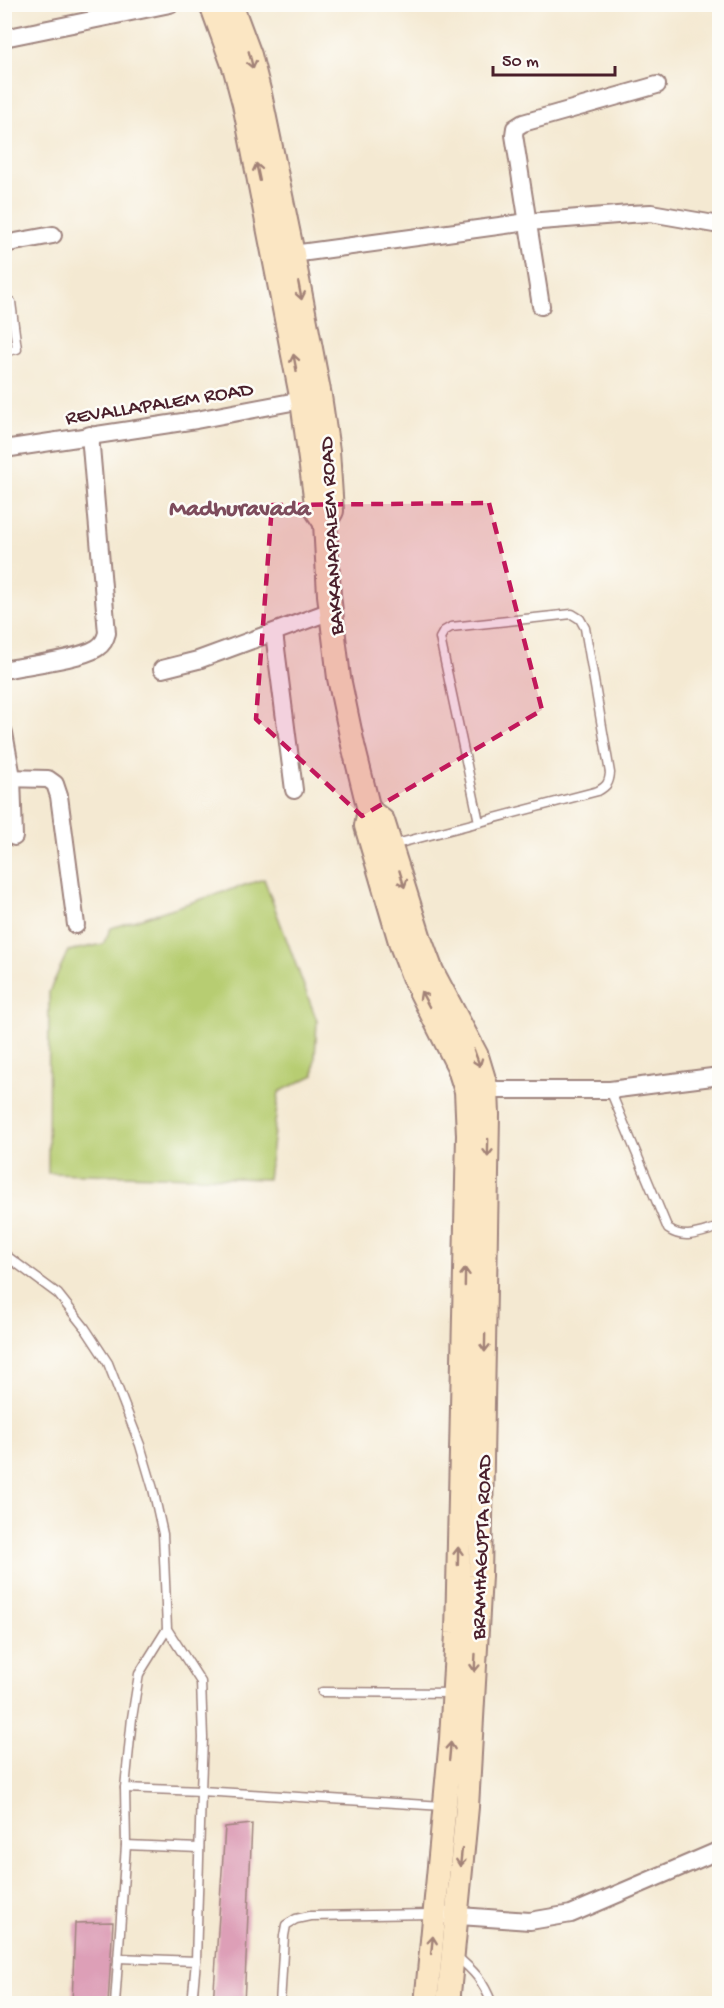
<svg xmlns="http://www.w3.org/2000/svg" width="724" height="2008" viewBox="0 0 724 2008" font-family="'Gochi Hand',sans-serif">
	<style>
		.green { fill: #b7cd72; stroke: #80764e; stroke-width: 1.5 }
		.building { fill: #dd9fb7 }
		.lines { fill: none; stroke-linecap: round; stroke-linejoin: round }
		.lane-casing { stroke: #9f847e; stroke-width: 11 }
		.street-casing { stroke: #9f847e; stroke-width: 20 }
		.secondary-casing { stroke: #9f847e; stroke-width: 26 }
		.lane { stroke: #fff; stroke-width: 8 }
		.street { stroke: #fff; stroke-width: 16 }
		.secondary { stroke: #fbe6c3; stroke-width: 22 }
		.oneway { stroke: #a28277 }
		.marked { fill: #c2185b; fill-opacity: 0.2; stroke: #c2185b; stroke-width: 4.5; stroke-dasharray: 12 8; stroke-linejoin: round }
		.labels { text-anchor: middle; stroke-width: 5; stroke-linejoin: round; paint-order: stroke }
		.street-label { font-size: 21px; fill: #4a1f2b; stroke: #fdfcf7 }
		.quarter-label { font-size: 24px; font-weight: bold; fill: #7d4c5c; stroke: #fdfcf7 }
	</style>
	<rect width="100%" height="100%" fill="#fdfcf7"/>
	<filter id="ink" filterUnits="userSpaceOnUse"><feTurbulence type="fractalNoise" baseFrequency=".0167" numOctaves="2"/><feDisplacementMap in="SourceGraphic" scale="12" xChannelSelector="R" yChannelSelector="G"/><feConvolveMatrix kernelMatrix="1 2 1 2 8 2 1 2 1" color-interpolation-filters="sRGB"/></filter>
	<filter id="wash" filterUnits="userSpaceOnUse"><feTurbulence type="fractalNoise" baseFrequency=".008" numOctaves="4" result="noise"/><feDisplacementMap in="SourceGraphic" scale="24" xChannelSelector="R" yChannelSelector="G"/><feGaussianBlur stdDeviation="1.35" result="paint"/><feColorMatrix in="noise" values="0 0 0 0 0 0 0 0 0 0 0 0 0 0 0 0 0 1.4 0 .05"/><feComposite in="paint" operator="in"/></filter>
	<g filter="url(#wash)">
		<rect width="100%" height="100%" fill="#f4e9d2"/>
		<polygon class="green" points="264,879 317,1021 314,1075 279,1092 268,1179 48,1173 49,992 68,951 103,944 111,928"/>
		<g id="blocks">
			<g class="building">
				<polygon points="252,1824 244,2004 213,2004 225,1827"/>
				<polygon points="113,1922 108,2004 72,2004 75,1923"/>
			</g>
		</g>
	</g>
	<g filter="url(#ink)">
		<use href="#blocks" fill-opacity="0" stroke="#9f847e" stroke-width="1.5"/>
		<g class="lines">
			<defs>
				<g id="lane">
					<polyline points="4,352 17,349 11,302"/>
					<path d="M 392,845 L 598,791 C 607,786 609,783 610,773 L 585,628 L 580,619 L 572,614 L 451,627 L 444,631 L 440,638 L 479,822"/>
					<path d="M 610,1090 L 668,1229 C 685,1241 701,1232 720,1227"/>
					<polyline points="4,1254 58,1294 85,1328 108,1363 140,1445 153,1489 163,1534 167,1629 201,1682 203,1738 201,1791 125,1788 132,1718 139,1674 167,1629"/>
					<polyline points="322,1692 453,1693"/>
					<polyline points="126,1845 199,1848"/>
					<path d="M 455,1955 C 474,1971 483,1980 492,2004"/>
					<polyline points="118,1958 196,1961"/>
					<polyline points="115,2004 126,1845 125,1788"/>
					<polyline points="192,2004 196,1961 201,1791 443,1806"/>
					<polyline points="280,2004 284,1936 286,1925 296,1919 310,1916 433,1914"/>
				</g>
				<g id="street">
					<polyline points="4,38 170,4"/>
					<polyline points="4,244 53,235"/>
					<polyline points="293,254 528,222 630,214 651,213 714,224 720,223"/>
					<polyline points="541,306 514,135 515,128 523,123 657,85"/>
					<polyline points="4,449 196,420 313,398"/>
					<polyline points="274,633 294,790"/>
					<polyline points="162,669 198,660 331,611"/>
					<path d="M 4,670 C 27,665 80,659 97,648 C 103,644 105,640 107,633 L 90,435"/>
					<polyline points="4,733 12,777 14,837"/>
					<polyline points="4,778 48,779 55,784 59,796 76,925"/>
					<polyline points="475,1090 610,1090 720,1076"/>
					<polyline points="445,1915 530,1921 571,1914 720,1850"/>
				</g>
				<g id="secondary">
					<polyline points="211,4 235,70 244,104 302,401 317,511 325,523"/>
					<polyline points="231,4 250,55 260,94 293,254 320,396 328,451 332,511 325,523 329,595 339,678 353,745 369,810 366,826 401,945 414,979 458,1066 466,1091 468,1135 457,1633 451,1739 426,2004"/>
					<polyline points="369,810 383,821 420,939 432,971 477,1056 487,1089 488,1115 480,1576 467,1807 448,2004"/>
				</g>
			</defs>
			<use href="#lane" class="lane-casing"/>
			<use href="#street" class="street-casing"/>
			<use href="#secondary" class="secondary-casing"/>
			<use href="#lane" class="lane"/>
			<use href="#street" class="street"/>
			<use href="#secondary" class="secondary"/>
		</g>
		<defs><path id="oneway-shaft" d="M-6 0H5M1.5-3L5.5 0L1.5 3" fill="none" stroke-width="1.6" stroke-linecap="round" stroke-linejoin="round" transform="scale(1.5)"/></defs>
		<g class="oneway">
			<use href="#oneway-shaft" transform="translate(251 60) rotate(75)"/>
			<use href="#oneway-shaft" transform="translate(258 172) rotate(-102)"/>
			<use href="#oneway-shaft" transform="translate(300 291) rotate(79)"/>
			<use href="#oneway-shaft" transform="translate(295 363) rotate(-101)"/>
			<use href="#oneway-shaft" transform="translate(402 879) rotate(73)"/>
			<use href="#oneway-shaft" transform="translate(425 999) rotate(-118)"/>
			<use href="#oneway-shaft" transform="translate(477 1058) rotate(70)"/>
			<use href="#oneway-shaft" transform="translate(488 1148) rotate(91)"/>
			<use href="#oneway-shaft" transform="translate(465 1277) rotate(-89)"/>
			<use href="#oneway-shaft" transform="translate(485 1343) rotate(91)"/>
			<use href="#oneway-shaft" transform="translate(458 1556) rotate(-89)"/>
			<use href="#oneway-shaft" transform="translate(475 1663) rotate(93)"/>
			<use href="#oneway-shaft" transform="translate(450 1751) rotate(-85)"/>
			<use href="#oneway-shaft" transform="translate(461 1858) rotate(96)"/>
			<use href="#oneway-shaft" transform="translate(432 1945) rotate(-84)"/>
		</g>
	</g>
	<path class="marked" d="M 489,503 L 542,710 L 362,816 L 256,719 L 272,505 Z"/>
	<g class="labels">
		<g class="street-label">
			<text transform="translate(159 402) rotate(-9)" y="7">REVALLAPALEM ROAD</text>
			<text transform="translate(330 536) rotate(-93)" y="7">BAKKANAPALEM ROAD</text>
			<text transform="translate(480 1547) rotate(-88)" y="7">BRAMHAGUPTA ROAD</text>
		</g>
		<g class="quarter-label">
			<text x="240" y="515">Madhuravada</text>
		</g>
	</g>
	<rect width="724" height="2008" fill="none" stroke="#fdfcf7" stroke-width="24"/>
	<path d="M493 66v9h122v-9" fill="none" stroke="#4a1f2b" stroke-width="3"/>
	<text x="502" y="66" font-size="18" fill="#4a1f2b" stroke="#fdfcf7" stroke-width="4.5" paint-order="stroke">50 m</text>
</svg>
